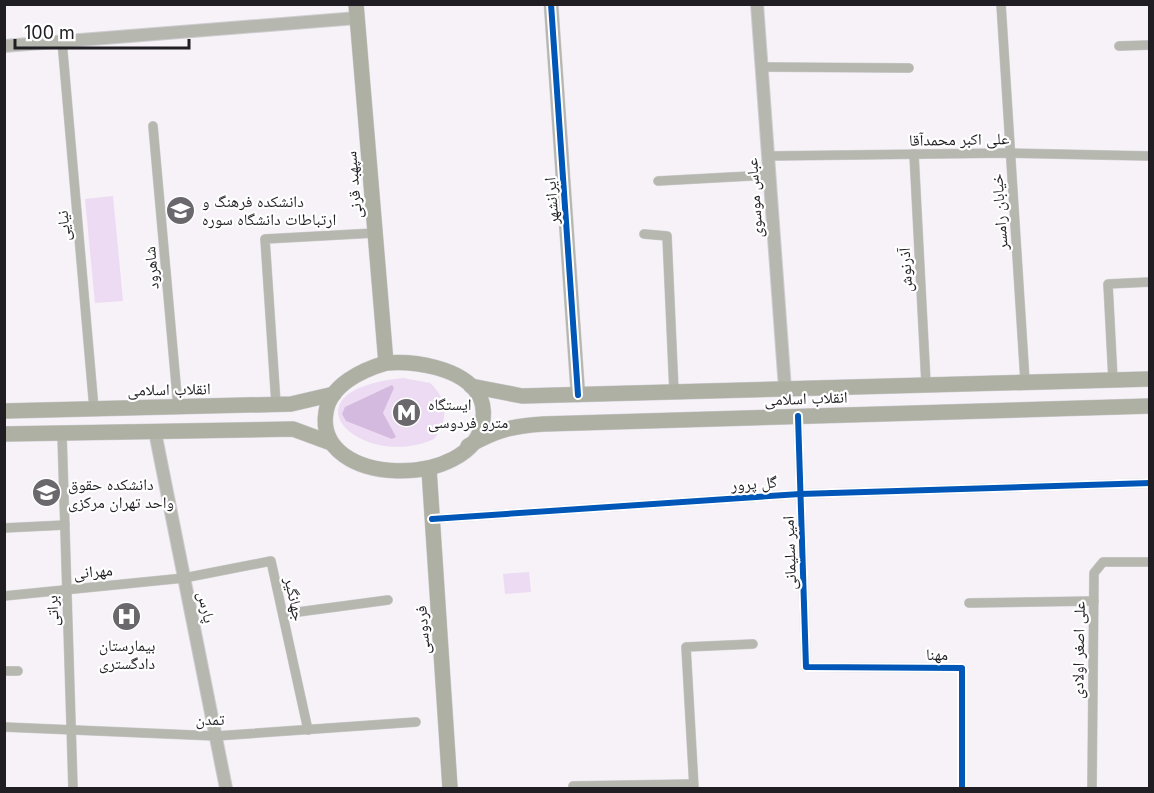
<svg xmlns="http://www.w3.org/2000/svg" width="1154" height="793" viewBox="0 0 1154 793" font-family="Inter,'Noto Naskh Arabic',sans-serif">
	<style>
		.green { fill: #ecdbf2; fill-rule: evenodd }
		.water { fill: #d4bade }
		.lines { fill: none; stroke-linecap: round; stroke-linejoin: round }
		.minor-casing { stroke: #cfcdd1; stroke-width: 10 }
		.tertiary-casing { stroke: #cfcdd1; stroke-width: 14 }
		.secondary-casing { stroke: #cfcdd1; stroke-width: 15 }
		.primary-casing { stroke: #cfcdd1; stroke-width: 16 }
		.minor { stroke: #b6b8af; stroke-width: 9 }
		.tertiary { stroke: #b6b8af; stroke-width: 12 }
		.secondary { stroke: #b6b6ae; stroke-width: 14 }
		.primary { stroke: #aeb0a4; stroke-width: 15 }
		.cycleway-casing { stroke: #fff; stroke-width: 10 }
		.cycleway { stroke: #0057b8; stroke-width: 6 }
		.labels { text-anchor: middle; stroke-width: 4.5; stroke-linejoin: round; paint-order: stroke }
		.street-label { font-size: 16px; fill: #201e22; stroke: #fff }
		.poi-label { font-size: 16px; fill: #201e22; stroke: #fff; text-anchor: start }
	</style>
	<rect width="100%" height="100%" fill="#f6f2f8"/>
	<g class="green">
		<polygon points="113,196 123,301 95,303 85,199"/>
		<path d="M 403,378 L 430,383 C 448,399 449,420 434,439 C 361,472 277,391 403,378 ZM 394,388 L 383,413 L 342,414 Z"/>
		<polygon points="529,572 531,592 505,594 503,574"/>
	</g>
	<polygon class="water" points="392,385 394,388 383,413 396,437 392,439 346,421 342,414 345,407"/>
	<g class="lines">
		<defs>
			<g id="minor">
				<polyline points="1001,4 1025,381"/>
				<polyline points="62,41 94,409"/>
				<polyline points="1119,46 1150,45"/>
				<polyline points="761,67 909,68"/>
				<polyline points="153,126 178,407"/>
				<polyline points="914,154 926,384"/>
				<polyline points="768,156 1010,153 1150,156"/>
				<polyline points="658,181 770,175"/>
				<polyline points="644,234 667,236 674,392"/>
				<polyline points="1113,380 1108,284 1150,282"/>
				<polyline points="276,404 265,239 375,233"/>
				<polyline points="798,416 806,667 962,668 962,788"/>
				<polyline points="62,434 73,788"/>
				<polyline points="432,519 800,494 1150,483"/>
				<polyline points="4,528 65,525"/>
				<polyline points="4,596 184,578 271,561 308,730"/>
				<polyline points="969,603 1094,601"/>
				<polyline points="283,614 388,600"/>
				<polyline points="4,671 18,671"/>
				<polyline points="4,727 216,736 416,722"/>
				<polyline points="573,786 693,784"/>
				<polyline points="694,788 686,647 753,644"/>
				<polyline points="1092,788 1094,573 1103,562 1150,562"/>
			</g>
			<g id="tertiary">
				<polyline points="757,4 785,389"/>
				<polyline points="4,46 357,18"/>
				<polyline points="155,432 226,788"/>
			</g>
			<polyline id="secondary" points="551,4 578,395"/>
			<g id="primary">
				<polyline points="356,4 386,363"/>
				<path d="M 386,363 C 414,361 461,367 478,394 C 483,401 484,411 483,420 C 475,490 313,488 326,412 C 330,385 362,370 386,363 Z"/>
				<polyline points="471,386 522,396 1150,379"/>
				<polyline points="4,411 291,404 334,394"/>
				<polyline points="4,434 293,429 331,443"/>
				<path d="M 468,446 C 496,430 512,426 544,424 L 1150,406"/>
				<polyline points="429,469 450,788"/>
			</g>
		</defs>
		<use href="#minor" class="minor-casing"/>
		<use href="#tertiary" class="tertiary-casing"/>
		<use href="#secondary" class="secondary-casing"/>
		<use href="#primary" class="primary-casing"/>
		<use href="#minor" class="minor"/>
		<use href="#tertiary" class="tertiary"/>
		<use href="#secondary" class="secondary"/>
		<use href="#primary" class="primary"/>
		<defs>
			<g id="cycleway">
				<polyline points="551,4 578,395"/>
				<polyline points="798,416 806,667 962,668 962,788"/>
				<polyline points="432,519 800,494 1150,483"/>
			</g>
		</defs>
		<use href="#cycleway" class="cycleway-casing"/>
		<use href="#cycleway" class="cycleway"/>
	</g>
	<defs>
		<symbol id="university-disc" viewBox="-11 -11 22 22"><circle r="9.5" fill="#6b686d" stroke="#fff"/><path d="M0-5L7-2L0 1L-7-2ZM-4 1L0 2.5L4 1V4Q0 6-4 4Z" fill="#fff"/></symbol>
		<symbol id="metro-disc" viewBox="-11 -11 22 22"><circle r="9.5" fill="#6b686d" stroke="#fff"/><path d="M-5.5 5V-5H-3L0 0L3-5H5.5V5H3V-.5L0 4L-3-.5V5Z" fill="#fff"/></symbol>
		<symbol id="hospital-disc" viewBox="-11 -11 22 22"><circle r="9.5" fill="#6b686d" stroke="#fff"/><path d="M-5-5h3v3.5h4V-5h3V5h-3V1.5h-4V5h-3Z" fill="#fff"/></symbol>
	</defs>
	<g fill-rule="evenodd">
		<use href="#university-disc" x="164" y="194" width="33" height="33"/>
		<use href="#metro-disc" x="390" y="396" width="33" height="33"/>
		<use href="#university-disc" x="30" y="476" width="33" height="33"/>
		<use href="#hospital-disc" x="110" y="600" width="33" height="33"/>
	</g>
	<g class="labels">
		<g class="street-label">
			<text transform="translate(959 139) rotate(-1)" y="6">علی اکبر محمدآقا</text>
			<text transform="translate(353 185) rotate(-95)" y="6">سپهبد قرنی</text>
			<text transform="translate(754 198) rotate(-94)" y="6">عباس موسوی</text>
			<text transform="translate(551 201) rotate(-94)" y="6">ایرانشهر</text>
			<text transform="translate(999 212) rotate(-94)" y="6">خیابان رامسر</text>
			<text transform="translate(63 226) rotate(-95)" y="6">نیایی</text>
			<text transform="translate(151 268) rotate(-95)" y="6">شاهرود</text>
			<text transform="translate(905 270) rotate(-93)" y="6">آذرنوش</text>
			<text transform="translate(169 389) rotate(-1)" y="6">انقلاب اسلامی</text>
			<text transform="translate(806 398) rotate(-2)" y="6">انقلاب اسلامی</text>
			<text transform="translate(754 483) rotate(-4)" y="6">گل پرور</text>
			<text transform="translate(789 553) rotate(-92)" y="6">امیر سلیمانی</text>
			<text transform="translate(93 571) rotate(-5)" y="6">مهرانی</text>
			<text transform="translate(295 599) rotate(78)" y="6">جهانگیر</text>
			<text transform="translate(207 607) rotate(78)" y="6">پارس</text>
			<text transform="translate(52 611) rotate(-92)" y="6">براتی</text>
			<text transform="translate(422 630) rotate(-94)" y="6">فردوسی</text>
			<text transform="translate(1078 650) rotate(-89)" y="6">علی اصغر اولادی</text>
			<text x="937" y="660">مهنا</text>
			<text x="210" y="725">تمدن</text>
		</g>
		<g class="poi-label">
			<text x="202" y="207">دانشکده فرهنگ و<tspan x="202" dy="18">ارتباطات دانشگاه سوره</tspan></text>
			<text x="428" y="410">ایستگاه<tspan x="428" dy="18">مترو فردوسی</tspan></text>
			<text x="68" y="490">دانشکده حقوق<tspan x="68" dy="18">واحد تهران مرکزی</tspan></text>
			<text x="127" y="651" text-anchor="middle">بیمارستان<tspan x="127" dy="18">دادگستری</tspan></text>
		</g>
	</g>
	<rect width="1154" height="793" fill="none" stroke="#201e22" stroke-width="12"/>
	<path d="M15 39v9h174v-9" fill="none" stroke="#201e22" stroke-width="3"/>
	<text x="24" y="39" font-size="18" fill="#201e22" stroke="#ffffff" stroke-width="4.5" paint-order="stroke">100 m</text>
</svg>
